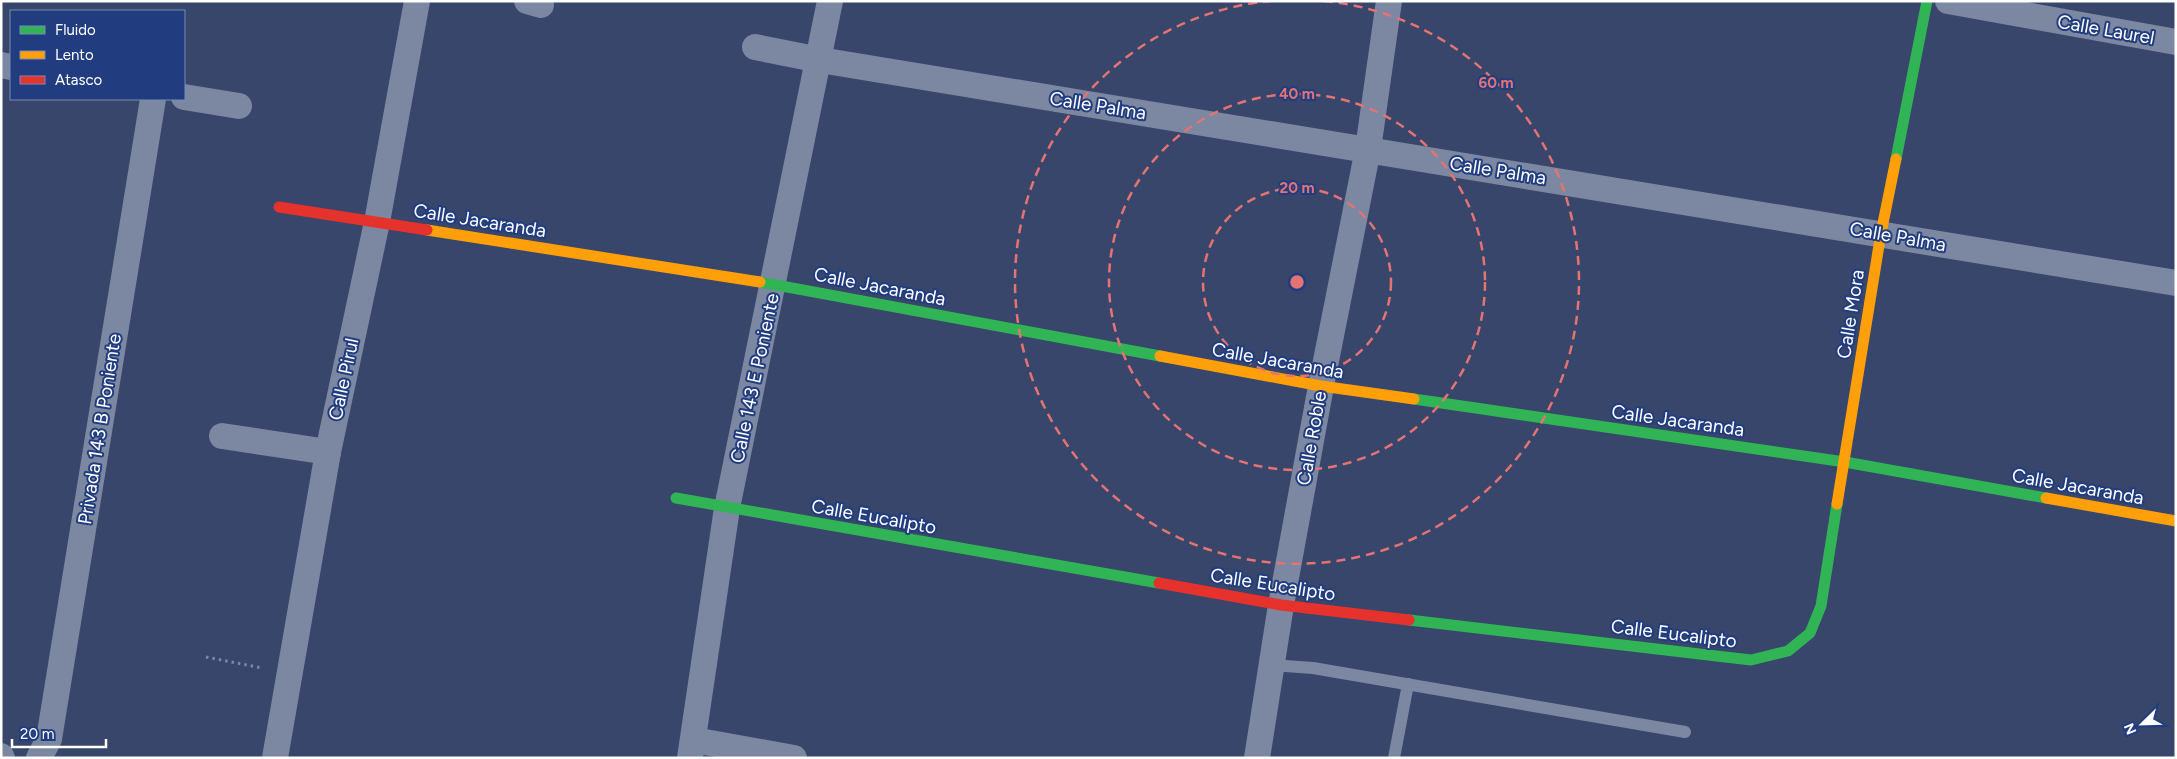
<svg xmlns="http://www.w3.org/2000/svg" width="2177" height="759" viewBox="0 0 2177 759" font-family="Figtree,sans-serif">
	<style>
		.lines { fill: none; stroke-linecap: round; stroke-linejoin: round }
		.path { stroke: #7c87a1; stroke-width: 3; stroke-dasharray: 2.5 4; stroke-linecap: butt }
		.lane { stroke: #7c87a1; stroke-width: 12 }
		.street { stroke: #7c87a1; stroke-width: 26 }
		.fast { stroke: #30b455; stroke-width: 11 }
		.slow { stroke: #ff9f0a; stroke-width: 11 }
		.jam { stroke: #e5322d; stroke-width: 11 }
		.ring { fill: none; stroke: #e47373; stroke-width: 2.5; stroke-dasharray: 9 6 }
		.labels { text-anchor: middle; stroke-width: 4; stroke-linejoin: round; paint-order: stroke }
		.street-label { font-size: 19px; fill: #fff; stroke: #213d80 }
		.centre { fill: #e47373; stroke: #213d80; stroke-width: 2.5 }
		.ring-label { font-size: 15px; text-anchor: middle; font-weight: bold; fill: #e47373; stroke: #213d80; stroke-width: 4; stroke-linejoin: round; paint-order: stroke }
	</style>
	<rect width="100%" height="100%" fill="#37466a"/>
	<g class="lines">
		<polyline class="path" points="206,657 262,668"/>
		<g class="lane">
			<polyline points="1271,665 1313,668 1685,732"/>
			<polyline points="1394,758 1408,684"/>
		</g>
		<g class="street">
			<polyline points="527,1 541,5"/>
			<polyline points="1948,1 2176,42"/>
			<polyline points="755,47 820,60 2176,283"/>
			<polyline points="1,65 11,67"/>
			<polyline points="184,97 239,106"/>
			<polyline points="222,436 328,452"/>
			<polyline points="694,740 794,758"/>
			<polyline points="1,756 2,758"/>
			<polyline points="39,758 49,739 153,99"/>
			<polyline points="275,758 328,452 377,222 417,1"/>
			<polyline points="690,758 727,508 830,1"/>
			<polyline points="1257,758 1281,605 1321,386 1368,149 1389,1"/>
		</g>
		<g class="fast">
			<polyline points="1896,159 1927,1"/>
			<polyline points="760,282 1160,356"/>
			<polyline points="1414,399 1845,462 2046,498"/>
			<polyline points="676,498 1159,583"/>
			<polyline points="1409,620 1751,660 1788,651 1810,633 1821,606 1837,504"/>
		</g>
		<g class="slow">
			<polyline points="427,230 760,282"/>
			<polyline points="1160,356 1321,386 1414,399"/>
			<polyline points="2046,498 2176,521"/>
			<polyline points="1837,504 1881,233 1896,159"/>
		</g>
		<g class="jam">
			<polyline points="279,207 427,230"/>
			<polyline points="1159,583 1281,605 1409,620"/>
		</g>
	</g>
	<g class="ring">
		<circle cx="1297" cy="282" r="94"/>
		<circle cx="1297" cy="282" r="188"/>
		<path d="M1324 1A282 282 0 1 1 1270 1"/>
	</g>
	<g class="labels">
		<g class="street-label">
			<text transform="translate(2106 29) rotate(10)" y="7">Calle Laurel</text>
			<text transform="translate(1098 105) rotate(9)" y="7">Calle Palma</text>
			<text transform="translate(1498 170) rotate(9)" y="7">Calle Palma</text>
			<text transform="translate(480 220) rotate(9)" y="7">Calle Jacaranda</text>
			<text transform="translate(1898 236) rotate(10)" y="7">Calle Palma</text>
			<text transform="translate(880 286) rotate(11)" y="7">Calle Jacaranda</text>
			<text transform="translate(1850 314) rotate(-81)" y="7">Calle Mora</text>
			<text transform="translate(1278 360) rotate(10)" y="7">Calle Jacaranda</text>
			<text transform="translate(754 378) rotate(-78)" y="7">Calle 143 E Poniente</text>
			<text transform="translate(343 379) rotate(-78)" y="7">Calle Pirul</text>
			<text transform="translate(1678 420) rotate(8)" y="7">Calle Jacaranda</text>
			<text transform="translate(99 429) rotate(-81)" y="7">Privada 143 B Poniente</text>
			<text transform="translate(1311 438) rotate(-80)" y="7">Calle Roble</text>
			<text transform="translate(2078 486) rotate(10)" y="7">Calle Jacaranda</text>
			<text transform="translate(874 516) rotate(10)" y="7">Calle Eucalipto</text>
			<text transform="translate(1273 584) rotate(9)" y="7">Calle Eucalipto</text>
			<text transform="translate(1674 633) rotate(7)" y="7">Calle Eucalipto</text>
		</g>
	</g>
	<circle cx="1297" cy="282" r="8" class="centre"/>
	<g class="ring-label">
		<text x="1496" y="88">60 m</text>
		<text x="1297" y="99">40 m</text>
		<text x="1297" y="193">20 m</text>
	</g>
	<rect width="2177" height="759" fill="none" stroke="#ffffff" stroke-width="5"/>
	<rect x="10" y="10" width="175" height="90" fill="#213d80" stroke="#7a8bb3"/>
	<rect x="20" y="26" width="25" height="8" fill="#30b455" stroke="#7a8bb3"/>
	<text x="55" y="35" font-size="15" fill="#ffffff">Fluido</text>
	<rect x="20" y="51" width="25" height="8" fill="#ff9f0a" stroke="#7a8bb3"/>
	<text x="55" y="60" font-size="15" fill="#ffffff">Lento</text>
	<rect x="20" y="76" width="25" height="8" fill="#e5322d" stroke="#7a8bb3"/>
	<text x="55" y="85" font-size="15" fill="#ffffff">Atasco</text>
	<g transform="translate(2142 724) rotate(247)" stroke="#213d80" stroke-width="4" paint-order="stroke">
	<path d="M0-4L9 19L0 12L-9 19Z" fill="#ffffff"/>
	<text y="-8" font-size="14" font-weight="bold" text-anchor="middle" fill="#ffffff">N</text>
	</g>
	<path d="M12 739v8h94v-8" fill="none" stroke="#ffffff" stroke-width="2.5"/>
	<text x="20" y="739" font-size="15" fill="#ffffff" stroke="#213d80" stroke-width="4" paint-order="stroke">20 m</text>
</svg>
